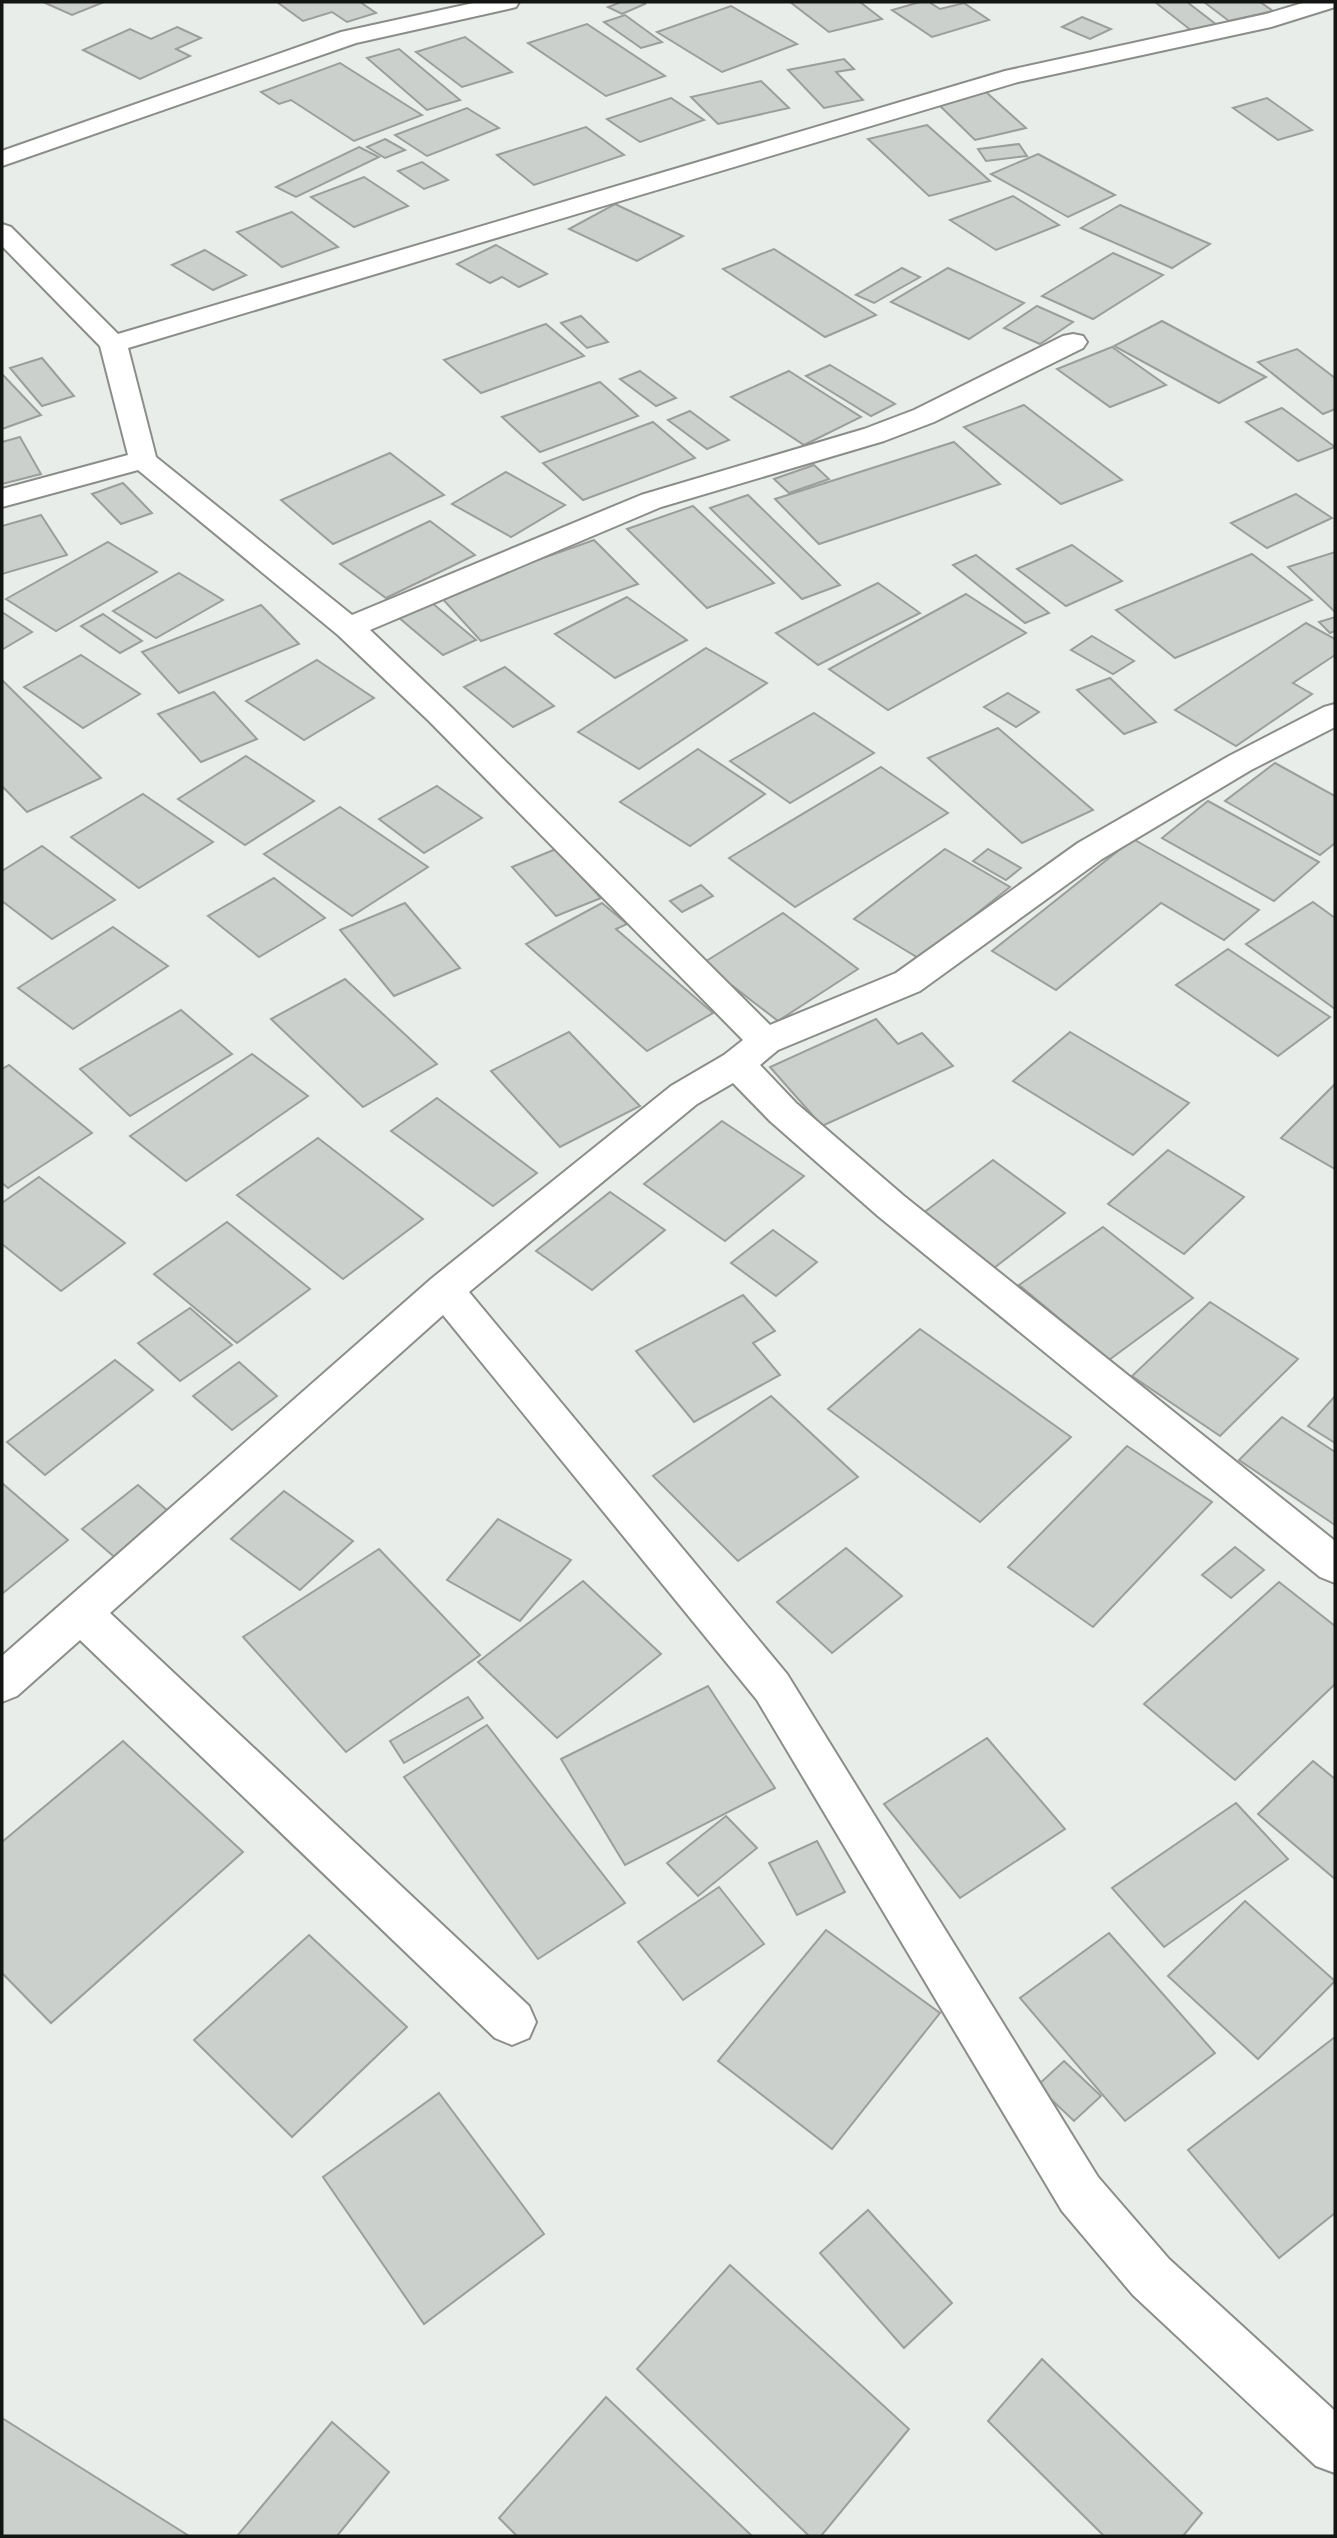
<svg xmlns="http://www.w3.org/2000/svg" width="1337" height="2538" viewBox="0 0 1337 2538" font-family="Raleway,sans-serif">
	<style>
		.building { fill: #ccd0cc; stroke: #9b9e9b; stroke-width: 2 }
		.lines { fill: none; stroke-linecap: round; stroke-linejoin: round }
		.minor-casing { stroke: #8a8d89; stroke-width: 4 }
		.minor { fill: #fff; fill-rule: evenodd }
	</style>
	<rect width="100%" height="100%" fill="#e9ede9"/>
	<g class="building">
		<polygon points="43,2 104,2 72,15"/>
		<polygon points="277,2 360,2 376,13 347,22 332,12 303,21"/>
		<polygon points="621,2 641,2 645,4 622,14 608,7"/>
		<polygon points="790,2 860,2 882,19 829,32"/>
		<polygon points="920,2 929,2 940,9 964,3 989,20 932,37 892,10"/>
		<polygon points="1155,2 1187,2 1217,25 1192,31"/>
		<polygon points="1204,2 1260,2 1273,11 1229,21"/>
		<polygon points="731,6 797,44 722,72 657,32"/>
		<polygon points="625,15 662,42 641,48 604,22"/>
		<polygon points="1082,17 1111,29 1090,39 1062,27"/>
		<polygon points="587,24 665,76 606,96 528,43"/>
		<polygon points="177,27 201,38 176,49 190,56 140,79 83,50 130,29 151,39"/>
		<polygon points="465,37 512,72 462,87 416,52"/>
		<polygon points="399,49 460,100 427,110 367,58"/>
		<polygon points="844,59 854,69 836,72 863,100 824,108 788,70"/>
		<polygon points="340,63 422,115 354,141 291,100 279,104 261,92"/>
		<polygon points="761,81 789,108 718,124 691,97"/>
		<polygon points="986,92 1026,128 975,140 937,103"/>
		<polygon points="671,98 704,120 640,142 607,119"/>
		<polygon points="1267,98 1312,130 1278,140 1233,108"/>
		<polygon points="467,108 499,128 427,156 395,135"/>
		<polygon points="927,125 990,181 929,196 868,139"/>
		<polygon points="586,127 624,155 534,185 497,155"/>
		<polygon points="385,139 405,150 385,158 367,147"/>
		<polygon points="1019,144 1027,156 986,161 978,149"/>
		<polygon points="359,147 379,157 296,197 276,187"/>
		<polygon points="1038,154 1115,195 1068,217 991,174"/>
		<polygon points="422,162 448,180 424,189 398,171"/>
		<polygon points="364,177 408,206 354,227 311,197"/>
		<polygon points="1013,196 1059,225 996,250 950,220"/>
		<polygon points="615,204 683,236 637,261 569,229"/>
		<polygon points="1120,205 1210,244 1172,268 1081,228"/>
		<polygon points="292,212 338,247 282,267 237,232"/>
		<polygon points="496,245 547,274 519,287 502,277 490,283 457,264"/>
		<polygon points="774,249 876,315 825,337 723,269"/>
		<polygon points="205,250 246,275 213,290 172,265"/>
		<polygon points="1113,253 1163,275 1093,319 1042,296"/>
		<polygon points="902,268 920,277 874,303 856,295"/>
		<polygon points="948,268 1024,303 969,339 891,302"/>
		<polygon points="1037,306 1073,322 1040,344 1004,328"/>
		<polygon points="581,316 608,342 587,348 561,323"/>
		<polygon points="1162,321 1266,377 1219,403 1114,346"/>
		<polygon points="546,324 584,356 481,393 444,360"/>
		<polygon points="1112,347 1166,385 1110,407 1057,369"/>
		<polygon points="1297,349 1335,378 1335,409 1323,414 1258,362"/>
		<polygon points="42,358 74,396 42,406 10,368"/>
		<polygon points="830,365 895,404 871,416 806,376"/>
		<polygon points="640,371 676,398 656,406 620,379"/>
		<polygon points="789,371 861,417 804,445 731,397"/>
		<polygon points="2,374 41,415 2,429"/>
		<polygon points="600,382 638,416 540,452 502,417"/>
		<polygon points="1024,405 1122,480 1061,504 964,427"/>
		<polygon points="1282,408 1335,447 1298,461 1246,422"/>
		<polygon points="690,411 729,440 707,449 668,420"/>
		<polygon points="653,422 695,458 583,500 543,463"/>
		<polygon points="20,437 41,474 2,484 2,442"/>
		<polygon points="954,442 1000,484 819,544 775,499"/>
		<polygon points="390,453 444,495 333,544 281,500"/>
		<polygon points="814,465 829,479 789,493 774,479"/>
		<polygon points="506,472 565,505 511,537 452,504"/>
		<polygon points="123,483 152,513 121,524 92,494"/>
		<polygon points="1296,494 1332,518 1267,548 1231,523"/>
		<polygon points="748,495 840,585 802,599 710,508"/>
		<polygon points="693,506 774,583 707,608 627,529"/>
		<polygon points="41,515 67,555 2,574 2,526"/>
		<polygon points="430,521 475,555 386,598 340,564"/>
		<polygon points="594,540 638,584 481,641 439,595"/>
		<polygon points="108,542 157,572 56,631 6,599"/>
		<polygon points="1072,545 1122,581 1066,606 1017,569"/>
		<polygon points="1335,552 1335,612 1288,567"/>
		<polygon points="1252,554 1312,600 1175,658 1116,610"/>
		<polygon points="976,555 1049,613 1025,623 953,565"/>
		<polygon points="179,573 223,600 156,638 113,611"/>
		<polygon points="878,583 920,613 818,665 776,633"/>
		<polygon points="966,594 1026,633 888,710 829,669"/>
		<polygon points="627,597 687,640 615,678 555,634"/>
		<polygon points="431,602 476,640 443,655 398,617"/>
		<polygon points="261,605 299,644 179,693 142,652"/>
		<polygon points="2,612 32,632 3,649 2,648"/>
		<polygon points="103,614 142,641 120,653 81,626"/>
		<polygon points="1335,617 1335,631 1330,633 1319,622"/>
		<polygon points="1306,623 1335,639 1335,655 1293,683 1312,694 1236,746 1175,710"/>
		<polygon points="1092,636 1134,661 1113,674 1071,650"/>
		<polygon points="706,648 767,683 639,769 578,732"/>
		<polygon points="81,655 140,694 83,728 24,687"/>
		<polygon points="317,660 374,698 304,740 246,701"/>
		<polygon points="505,667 554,706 513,727 464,687"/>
		<polygon points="1110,678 1156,722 1124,734 1077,690"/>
		<polygon points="2,680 101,778 27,812 2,786"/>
		<polygon points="214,692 257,739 201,762 158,714"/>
		<polygon points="1008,693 1039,712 1016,727 984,707"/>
		<polygon points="814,713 874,753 790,803 730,761"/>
		<polygon points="998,728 1093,810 1022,843 928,758"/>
		<polygon points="698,749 765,794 690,846 620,802"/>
		<polygon points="246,756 314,801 245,845 178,799"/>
		<polygon points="1275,763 1335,796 1335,843 1320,855 1225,801"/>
		<polygon points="881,767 948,813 795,907 729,858"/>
		<polygon points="437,786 482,818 424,853 379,819"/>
		<polygon points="143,794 213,842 139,888 71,837"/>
		<polygon points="1208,801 1319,862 1274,901 1162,838"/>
		<polygon points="340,807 428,867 352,916 264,854"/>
		<polygon points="1133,839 1259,910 1224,940 1161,903 1056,990 992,951"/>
		<polygon points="42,846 115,900 52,939 2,901 2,871"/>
		<polygon points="556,849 601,898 556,916 512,867"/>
		<polygon points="945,849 1010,887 920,959 854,919"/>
		<polygon points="988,849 1021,868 1006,880 973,861"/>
		<polygon points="274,878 325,918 259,957 208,916"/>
		<polygon points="701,885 713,896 682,912 670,901"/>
		<polygon points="1313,902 1335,918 1335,1009 1246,944"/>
		<polygon points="405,903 460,968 394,996 340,930"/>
		<polygon points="602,903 627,924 616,929 713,1013 647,1051 526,944"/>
		<polygon points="783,913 858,969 778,1021 703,963"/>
		<polygon points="113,927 168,966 73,1029 18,988"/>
		<polygon points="1228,949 1330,1017 1278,1056 1176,985"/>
		<polygon points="345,979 437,1064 363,1107 271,1019"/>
		<polygon points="181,1010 232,1054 130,1116 80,1069"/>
		<polygon points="876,1019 898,1044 922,1033 953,1066 822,1126 770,1067"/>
		<polygon points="569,1032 640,1106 560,1147 491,1071"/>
		<polygon points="1070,1032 1189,1103 1133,1155 1013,1081"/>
		<polygon points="252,1054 308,1096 186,1181 130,1136"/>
		<polygon points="9,1065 92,1133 8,1188 2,1183 2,1069"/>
		<polygon points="1335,1084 1335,1169 1281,1138"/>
		<polygon points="437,1098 537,1173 493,1206 391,1131"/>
		<polygon points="722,1121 804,1176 725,1241 644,1184"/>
		<polygon points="318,1138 423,1219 343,1279 237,1195"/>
		<polygon points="1168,1150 1244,1197 1184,1254 1108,1204"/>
		<polygon points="993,1160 1065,1213 994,1268 922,1214"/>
		<polygon points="39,1177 125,1243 61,1291 2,1244 2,1203"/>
		<polygon points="610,1192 665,1230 592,1290 536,1251"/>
		<polygon points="227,1222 310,1289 237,1343 154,1274"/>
		<polygon points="1103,1227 1193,1298 1109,1360 1019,1285"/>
		<polygon points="773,1230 817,1262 776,1296 731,1263"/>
		<polygon points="743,1295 775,1331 753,1343 780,1375 694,1422 636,1351"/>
		<polygon points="1210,1302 1298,1359 1220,1436 1132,1376"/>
		<polygon points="190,1308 232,1345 180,1381 138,1343"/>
		<polygon points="920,1329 1071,1437 980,1522 828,1409"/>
		<polygon points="115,1360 153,1390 45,1475 7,1442"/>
		<polygon points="239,1362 277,1396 232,1430 193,1396"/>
		<polygon points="771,1396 858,1477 738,1561 653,1476"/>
		<polygon points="1335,1396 1335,1443 1308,1426"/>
		<polygon points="1282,1417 1335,1452 1335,1525 1239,1460"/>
		<polygon points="1127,1446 1212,1502 1093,1627 1008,1567"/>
		<polygon points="2,1483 68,1540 2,1594"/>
		<polygon points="138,1485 175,1517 119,1561 82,1529"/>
		<polygon points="284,1491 353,1541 300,1590 231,1539"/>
		<polygon points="498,1519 571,1560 520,1621 447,1580"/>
		<polygon points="1235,1547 1264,1570 1231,1598 1202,1575"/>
		<polygon points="846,1548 902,1596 832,1653 777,1602"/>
		<polygon points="379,1549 480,1655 346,1752 243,1637"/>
		<polygon points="583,1581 661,1654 557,1738 478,1662"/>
		<polygon points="1279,1582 1335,1626 1335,1684 1235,1780 1144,1704"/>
		<polygon points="708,1686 775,1788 625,1865 561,1759"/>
		<polygon points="468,1697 483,1718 404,1763 390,1741"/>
		<polygon points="487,1725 625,1903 538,1959 404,1777"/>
		<polygon points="987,1738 1065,1829 960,1898 884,1804"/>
		<polygon points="123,1741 243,1852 51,2023 2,1973 2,1842"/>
		<polygon points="1313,1761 1335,1779 1335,1879 1258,1814"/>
		<polygon points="1236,1803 1288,1859 1164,1947 1112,1888"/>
		<polygon points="726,1816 757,1848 698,1896 667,1863"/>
		<polygon points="817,1841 845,1892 797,1915 769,1863"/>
		<polygon points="719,1887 764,1944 683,2000 638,1942"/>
		<polygon points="1245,1901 1335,1981 1258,2059 1168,1976"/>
		<polygon points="826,1930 940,2013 832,2149 718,2061"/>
		<polygon points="1109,1933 1215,2053 1125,2121 1020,1998"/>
		<polygon points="309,1935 407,2027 292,2137 194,2040"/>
		<polygon points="1335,2037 1335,2213 1279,2258 1188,2150"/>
		<polygon points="1064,2061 1101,2096 1074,2121 1037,2086"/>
		<polygon points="439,2093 544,2234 424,2324 323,2177"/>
		<polygon points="868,2210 952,2303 904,2348 820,2253"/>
		<polygon points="730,2265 909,2429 821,2536 809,2536 637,2369"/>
		<polygon points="1042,2359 1202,2513 1183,2536 1104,2536 988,2421"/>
		<polygon points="606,2397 752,2536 517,2536 499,2518"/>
		<polygon points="2,2418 189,2536 2,2536"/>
		<polygon points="332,2422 389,2472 337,2536 237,2536"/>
	</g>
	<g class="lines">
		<defs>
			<g id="minor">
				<polygon points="478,2 519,2 516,7 508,9 356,43 2,166 2,151 341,32"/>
				<polygon points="1306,2 1335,2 1335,7 1271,27 1018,82 128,348 156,457 352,615 641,495 864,429 914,410 1063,336 1073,334 1083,336 1087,342 1083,348 934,422 884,441 661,507 370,630 451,707 770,1025 896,973 1078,843 1229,756 1324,707 1335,704 1335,727 1251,770 1102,859 920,991 778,1050 760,1065 796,1103 904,1196 1335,1541 1335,1583 1320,1577 878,1216 770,1121 733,1083 697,1104 469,1292 787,1674 1098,2177 1169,2259 1335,2411 1335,2473 1316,2466 1133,2295 1062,2211 757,1700 443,1315 110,1613 529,2006 536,2022 529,2038 512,2045 495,2038 80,1640 17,1696 2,1702 2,1656 431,1279 671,1086 724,1055 743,1040 429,721 338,635 138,470 2,507 2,489 128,455 100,346 2,246 2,224 11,227 118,334 1005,71 1266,14"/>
			</g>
		</defs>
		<use href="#minor" class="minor-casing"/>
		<use href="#minor" class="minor"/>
	</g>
	<rect width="1337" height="2538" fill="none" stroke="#131513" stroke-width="7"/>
</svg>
